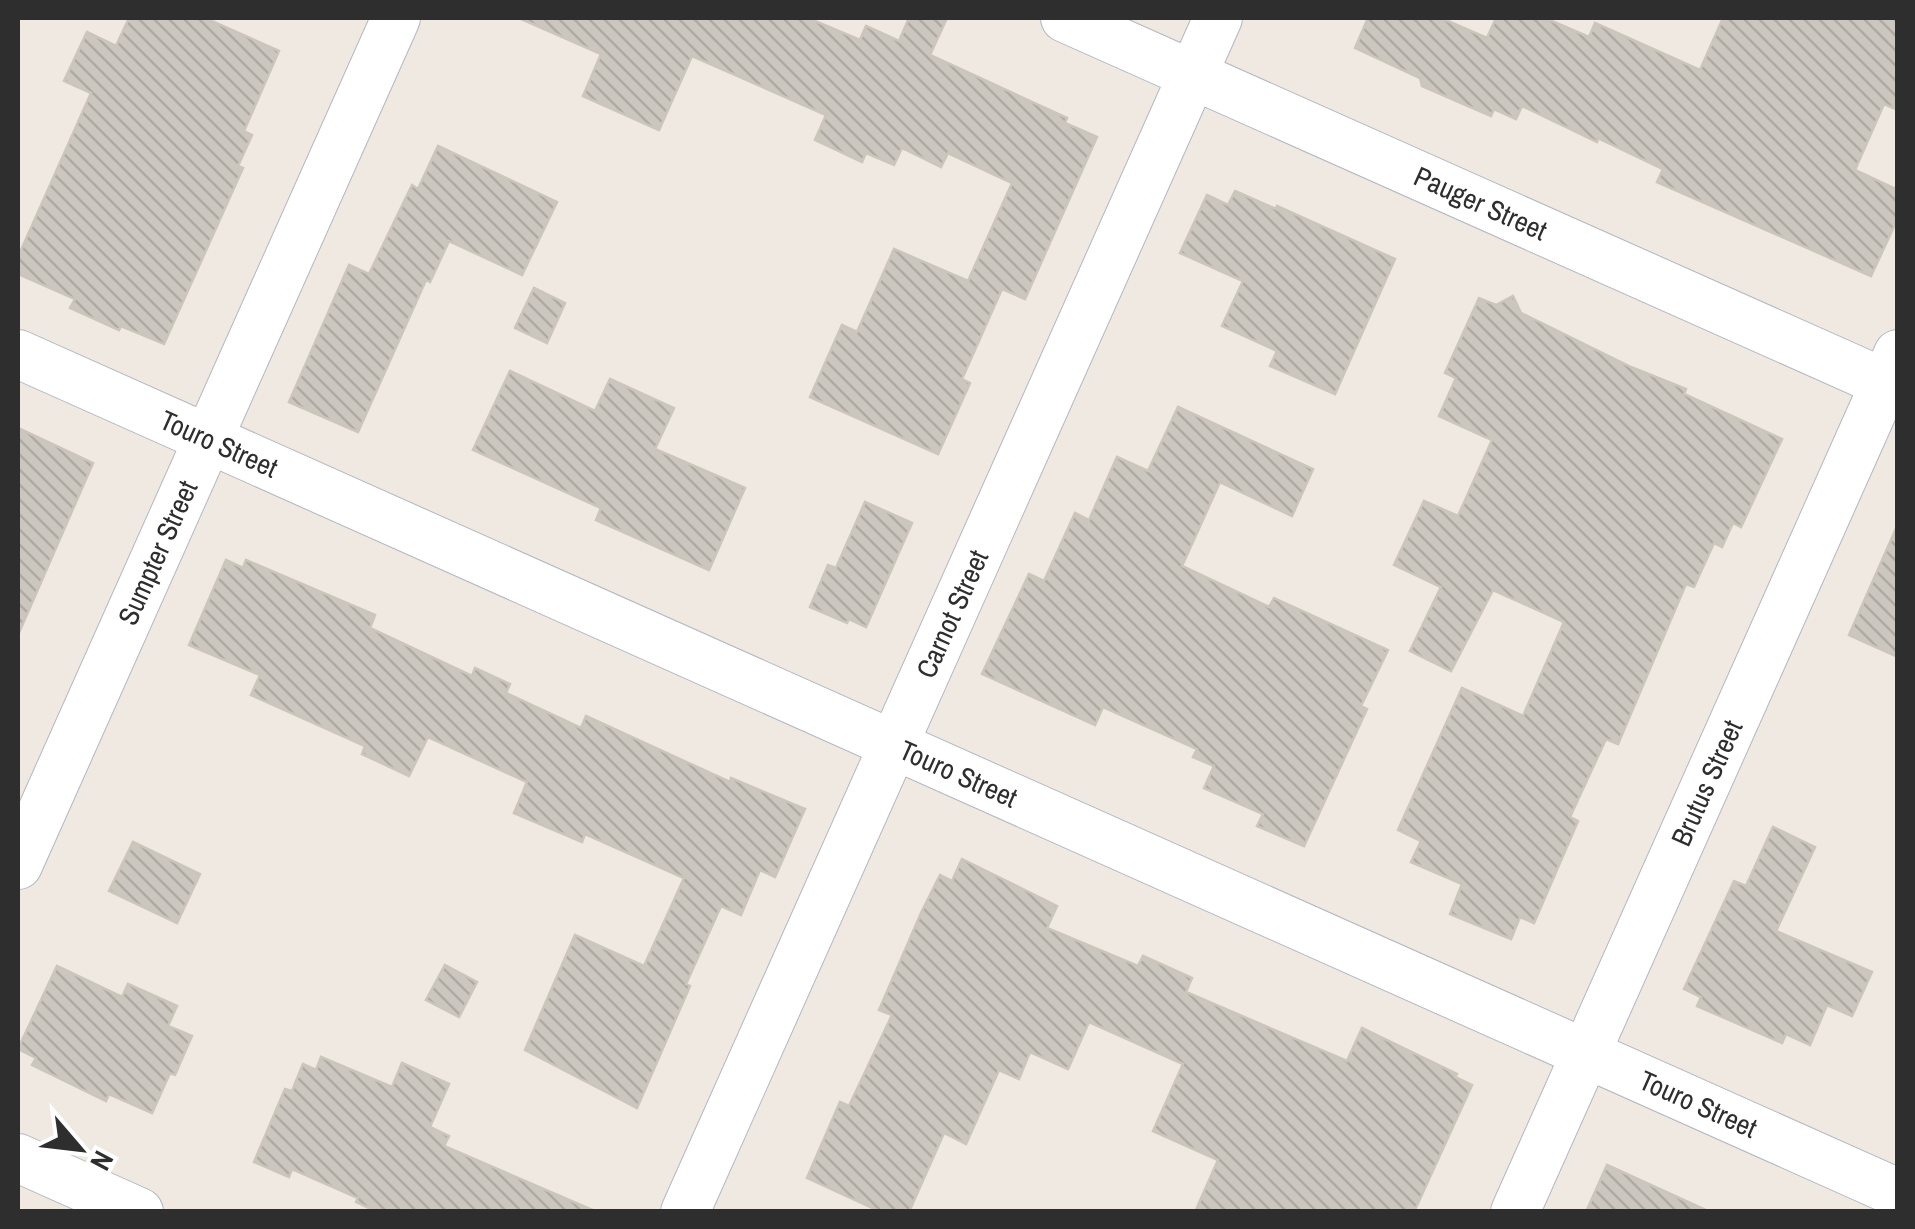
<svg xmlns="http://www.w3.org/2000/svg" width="1915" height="1229" viewBox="0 0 1915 1229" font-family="'Archivo Narrow',sans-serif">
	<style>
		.building { fill: url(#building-back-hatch); stroke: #cbc5ba; stroke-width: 2.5 }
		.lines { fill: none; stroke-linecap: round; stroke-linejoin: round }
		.minor-casing { stroke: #b4b7c1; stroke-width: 50 }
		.minor { stroke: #fff; stroke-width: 48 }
		.labels { text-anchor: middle; stroke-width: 10; stroke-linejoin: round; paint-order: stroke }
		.street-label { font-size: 28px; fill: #2e2e2e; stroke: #fff }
	</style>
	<defs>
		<pattern id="building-back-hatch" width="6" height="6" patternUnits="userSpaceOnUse" patternTransform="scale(2.5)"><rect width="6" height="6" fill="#cbc7bf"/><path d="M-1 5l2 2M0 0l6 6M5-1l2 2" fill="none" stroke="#afaba4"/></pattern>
	</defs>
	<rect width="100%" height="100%" fill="#efe9e1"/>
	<g class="building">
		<polygon points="129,18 205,18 279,51 244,131 252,135 238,166 243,168 164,344 121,326 119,330 70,308 75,299 18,274 18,257 91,93 64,81 87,32 116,46"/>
		<polygon points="519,18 808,18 860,40 866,26 899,41 909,18 947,18 930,55 1067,118 1065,123 1097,137 1025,299 1002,289 962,379 970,383 938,454 810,397 842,325 857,332 894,249 968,281 1012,183 948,153 941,167 902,148 894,165 866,153 862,162 815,140 826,115 692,56 659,130 583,96 601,54"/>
		<polygon points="1368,18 1441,18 1487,38 1496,18 1545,18 1589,37 1595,23 1700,70 1723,18 1898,18 1898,110 1884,104 1855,170 1898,190 1898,218 1871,276 1657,182 1663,169 1598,138 1597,142 1522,106 1516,119 1494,109 1491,116 1422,86 1420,78 1355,48"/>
		<polygon points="438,146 557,202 522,275 449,241 430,282 426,280 358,432 289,402 349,265 369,274 412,185 418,189"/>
		<polygon points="1235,191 1276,209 1277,206 1395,259 1335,394 1270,366 1277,351 1222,326 1243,281 1180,253 1207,195 1228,205"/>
		<polygon points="534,288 565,303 547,343 515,328"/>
		<polygon points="1513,296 1521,313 1631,367 1686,389 1684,394 1782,439 1741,527 1733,523 1722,547 1714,543 1694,587 1686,584 1618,744 1606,739 1570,817 1578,821 1534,923 1520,917 1511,939 1450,914 1462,884 1411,862 1421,841 1398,830 1462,688 1523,716 1564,622 1493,590 1451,671 1410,651 1441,587 1394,565 1424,501 1458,516 1492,440 1439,416 1456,378 1445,373 1479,298 1496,305"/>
		<polygon points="510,371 595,411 610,379 674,408 655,449 745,488 709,570 596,520 601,508 473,450"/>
		<polygon points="1178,407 1313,469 1292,516 1220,482 1182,566 1269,607 1274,598 1388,650 1361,706 1367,709 1304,846 1257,826 1263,814 1204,788 1214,766 1193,757 1197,749 1103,707 1095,725 982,674 1029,574 1044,581 1075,513 1089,520 1117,457 1148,471"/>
		<polygon points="18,428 93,463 18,635"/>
		<polygon points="865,502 912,523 866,627 849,619 847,623 810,607 828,565 836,568"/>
		<polygon points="1898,524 1898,657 1849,635"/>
		<polygon points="226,560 243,568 246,560 375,615 370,628 472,676 475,668 510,684 506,693 581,728 586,716 730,782 731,778 805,809 775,877 760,870 741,915 721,906 686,984 690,986 637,1108 525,1050 575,935 644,966 684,878 585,834 582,842 514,813 527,782 428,737 409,776 362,754 365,746 251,695 260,675 189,645"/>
		<polygon points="1773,827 1815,847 1776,931 1872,972 1852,1016 1827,1005 1810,1045 1786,1034 1782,1043 1697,1006 1701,997 1684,989 1734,881 1746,886"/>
		<polygon points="133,842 200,874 177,923 109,891"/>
		<polygon points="962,859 1057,906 1047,928 1138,966 1143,956 1192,978 1186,992 1347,1061 1362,1028 1457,1074 1455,1077 1472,1085 1414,1212 1195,1212 1218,1160 1153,1131 1183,1064 1089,1022 1068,1069 1030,1052 1019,1079 999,1070 966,1144 944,1133 909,1212 881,1212 807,1178 840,1102 849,1106 892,1015 879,1010 921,913 940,875 952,881"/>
		<polygon points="445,965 477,982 459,1017 426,1000"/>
		<polygon points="57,966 122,997 128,984 177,1006 168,1026 192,1036 175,1075 170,1073 152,1113 109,1094 106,1101 32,1065 36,1058 18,1049"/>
		<polygon points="321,1057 392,1087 402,1063 449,1084 430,1127 449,1136 444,1146 597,1212 377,1212 356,1202 358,1198 292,1169 289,1177 254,1162 285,1089 292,1091 303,1064 316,1070"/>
		<polygon points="1607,1165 1710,1212 1586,1212"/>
	</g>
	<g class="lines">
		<defs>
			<g id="minor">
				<path id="s1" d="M 1065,18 L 1898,389"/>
				<path id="s2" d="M 18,354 L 1898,1193"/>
				<path id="s3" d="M 18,865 L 396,18"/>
				<polyline points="18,1158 139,1212"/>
				<path id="s4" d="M 685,1212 L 1218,18"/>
				<path id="s5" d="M 1515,1212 L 1898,354"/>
			</g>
		</defs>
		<use href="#minor" class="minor-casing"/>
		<use href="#minor" class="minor"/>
	</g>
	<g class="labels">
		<g class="street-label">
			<text dy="10" stroke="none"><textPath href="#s1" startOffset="455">Pauger Street</textPath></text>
			<text dy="10" stroke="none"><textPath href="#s2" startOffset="220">Touro Street</textPath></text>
			<text dy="10" stroke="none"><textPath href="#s3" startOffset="342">Sumpter Street</textPath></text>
			<text dy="10" stroke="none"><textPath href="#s4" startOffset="655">Carnot Street</textPath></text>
			<text dy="10" stroke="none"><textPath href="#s2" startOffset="1030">Touro Street</textPath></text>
			<text dy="10" stroke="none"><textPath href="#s5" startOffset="470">Brutus Street</textPath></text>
			<text dy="10" stroke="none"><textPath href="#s2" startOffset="1840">Touro Street</textPath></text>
		</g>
	</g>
	<rect width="1915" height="1229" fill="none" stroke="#2e2e2e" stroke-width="40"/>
	<g transform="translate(80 1149) rotate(118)" stroke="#ffffff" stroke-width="8" paint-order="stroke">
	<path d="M0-8L18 38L0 25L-18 38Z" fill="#2e2e2e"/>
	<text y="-15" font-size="28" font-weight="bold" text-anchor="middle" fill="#2e2e2e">N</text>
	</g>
</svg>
